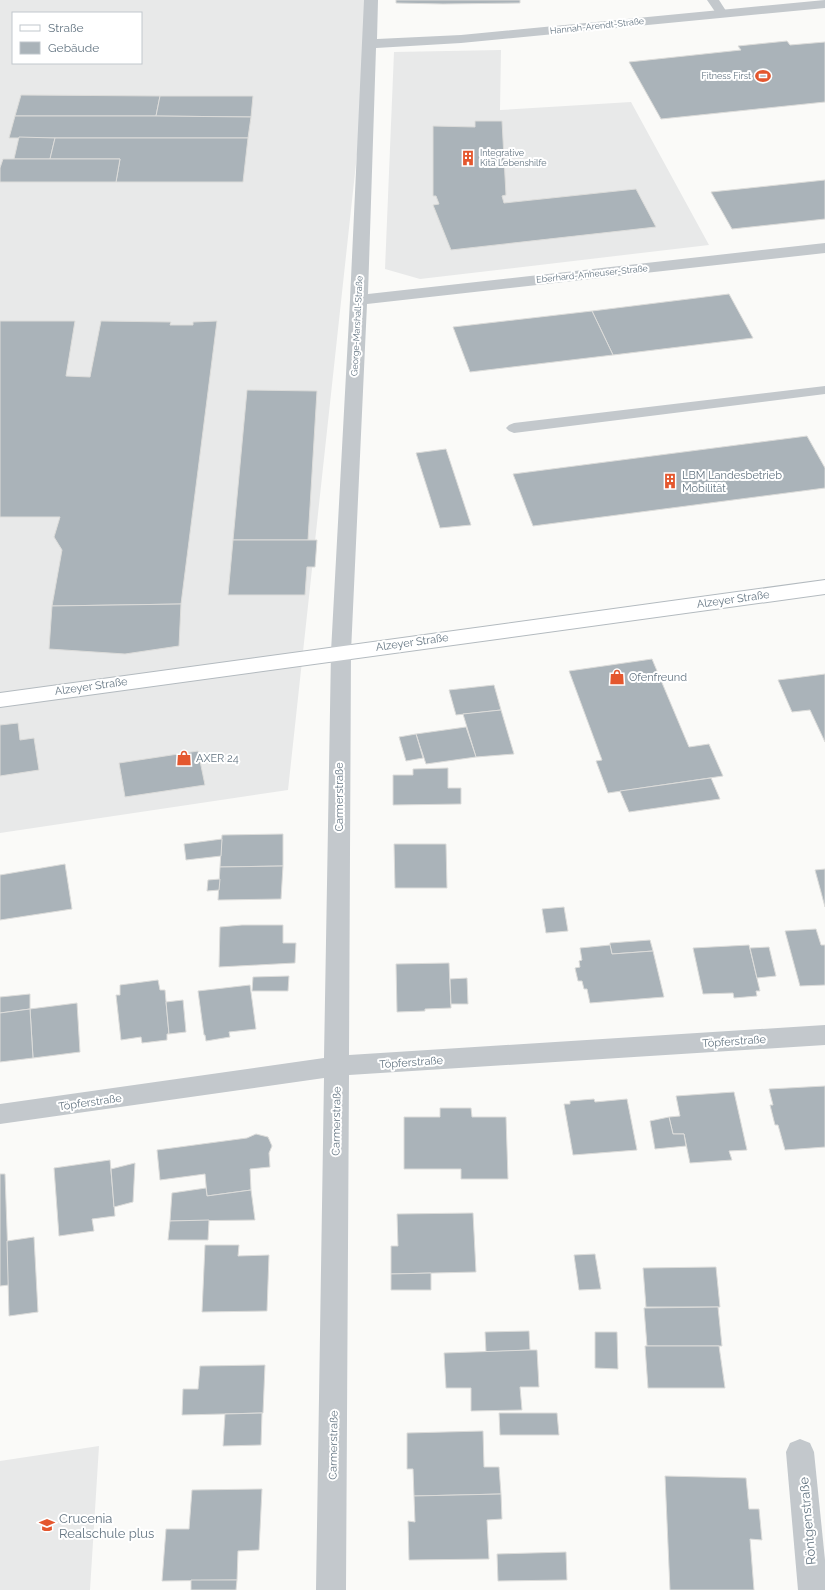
<svg xmlns="http://www.w3.org/2000/svg" width="825" height="1590" viewBox="0 0 825 1590" font-family="Raleway,sans-serif">
	<style>
		.built { fill: #e8e9e9; fill-rule: evenodd }
		.building { fill: #aab3b9; stroke: #dcdcda }
		.lines { fill: none; stroke-linecap: round; stroke-linejoin: round }
		.secondary-casing { stroke: #b3babf; stroke-width: 2 }
		.service { fill: #c3c8cc; fill-rule: evenodd }
		.minor { fill: #c3c8cc; fill-rule: evenodd }
		.secondary { fill: #fff; fill-rule: evenodd }
		.labels { text-anchor: middle; stroke-width: 4; stroke-linejoin: round; paint-order: stroke }
		.far-street-label { font-size: 9px; fill: #657683; stroke: #fff }
		.far-poi-label { font-size: 9px; fill: #657683; stroke: #fff; text-anchor: end }
		.poi-label { font-size: 11px; fill: #657683; stroke: #fff; text-anchor: start }
		.street-label { font-size: 11px; fill: #657683; stroke: #fff }
		.near-poi-label { font-size: 13px; fill: #657683; stroke: #fff; text-anchor: start }
		.near-street-label { font-size: 13px; fill: #657683; stroke: #fff }
	</style>
	<rect width="100%" height="100%" fill="#fafaf8"/>
	<g class="built">
		<path d="M 0,0 L 371,0 L 369,44 L 288,790 L 0,833 ZM 13,13 L 141,13 L 141,63 L 13,63 Z"/>
		<polygon points="501,50 500,110 631,102 709,245 420,279 385,269 394,52"/>
		<polygon points="99,1446 90,1590 0,1590 0,1461"/>
	</g>
	<g class="building">
		<polygon points="396,0 520,0 520,3 443,4 396,3"/>
		<polygon points="787,41 790,45 825,42 825,102 661,119 629,62 741,50 738,46"/>
		<polygon points="21,95 160,96 156,116 15,116"/>
		<polygon points="160,96 253,96 251,117 156,116"/>
		<polygon points="15,116 156,116 251,117 248,138 9,138"/>
		<polygon points="475,121 502,121 506,195 502,196 504,203 636,189 656,227 451,250 433,205 439,204 436,196 433,196 433,126 475,127"/>
		<polygon points="19,137 55,138 50,159 14,159"/>
		<polygon points="55,138 248,138 243,182 116,182 120,159 50,159"/>
		<polygon points="3,159 120,159 116,182 0,182 0,168"/>
		<polygon points="825,180 825,219 732,229 711,192"/>
		<polygon points="729,294 753,338 613,355 592,311"/>
		<polygon points="592,311 613,355 470,372 453,327"/>
		<polygon points="0,321 75,321 66,376 90,377 101,321 171,322 170,325 193,325 193,322 217,321 181,604 52,606 62,550 54,537 60,517 0,517"/>
		<polygon points="247,390 317,391 308,540 233,540"/>
		<polygon points="807,436 825,468 825,488 533,526 513,474"/>
		<polygon points="446,449 471,525 440,528 416,453"/>
		<polygon points="233,540 317,540 315,567 307,567 305,595 228,595"/>
		<polygon points="181,604 179,646 125,654 49,649 52,606"/>
		<polygon points="652,659 689,747 709,744 723,776 608,793 596,761 602,760 569,671"/>
		<polygon points="825,674 825,742 810,710 792,712 778,680"/>
		<polygon points="494,685 501,710 456,715 449,690"/>
		<polygon points="501,710 514,754 476,757 463,714"/>
		<polygon points="18,723 20,740 34,738 39,770 0,776 0,725"/>
		<polygon points="466,727 476,757 426,764 416,734"/>
		<polygon points="416,734 423,758 406,761 399,737"/>
		<polygon points="198,751 205,785 125,797 119,763"/>
		<polygon points="448,768 448,788 461,788 461,804 393,805 393,775 413,775 413,769"/>
		<polygon points="711,778 720,799 629,812 620,791"/>
		<polygon points="283,834 283,866 220,867 222,835"/>
		<polygon points="222,839 221,856 186,860 184,844"/>
		<polygon points="394,844 446,844 447,888 395,888"/>
		<polygon points="65,864 72,909 0,920 0,875"/>
		<polygon points="283,866 281,899 218,900 220,867"/>
		<polygon points="825,869 825,907 815,870"/>
		<polygon points="220,879 219,890 207,891 208,880"/>
		<polygon points="564,907 568,931 546,933 542,909"/>
		<polygon points="242,925 283,925 283,943 296,943 295,963 219,967 220,927"/>
		<polygon points="816,929 821,945 825,945 825,985 800,986 785,931"/>
		<polygon points="650,940 653,951 612,954 610,945 610,943"/>
		<polygon points="610,945 612,954 653,951 664,997 590,1003 587,989 584,989 582,981 578,981 575,968 580,967 579,961 582,960 580,948"/>
		<polygon points="749,945 760,991 756,991 757,996 734,998 733,993 703,994 693,948"/>
		<polygon points="769,947 776,976 757,978 750,948"/>
		<polygon points="449,963 451,1008 425,1009 425,1011 397,1012 396,964"/>
		<polygon points="289,976 288,991 252,991 253,977"/>
		<polygon points="467,978 468,1004 451,1004 450,979"/>
		<polygon points="158,980 160,990 165,990 169,1034 167,1034 167,1040 142,1043 141,1037 121,1040 116,995 120,995 120,985"/>
		<polygon points="250,985 256,1029 229,1032 230,1037 206,1041 205,1035 204,1035 198,991"/>
		<polygon points="30,994 30,1009 0,1013 0,997"/>
		<polygon points="183,1000 186,1032 169,1034 166,1002"/>
		<polygon points="77,1003 80,1052 33,1058 30,1009"/>
		<polygon points="30,1009 33,1058 0,1062 0,1013"/>
		<polygon points="825,1086 825,1147 785,1150 778,1125 775,1125 770,1105 773,1105 769,1089"/>
		<polygon points="734,1092 747,1150 729,1151 732,1160 690,1163 684,1134 673,1134 669,1117 680,1116 676,1096"/>
		<polygon points="594,1099 595,1102 627,1099 637,1150 573,1155 564,1104 570,1104 570,1101"/>
		<polygon points="440,1108 471,1108 472,1117 506,1117 508,1179 461,1179 461,1169 404,1169 404,1117 440,1117"/>
		<polygon points="669,1117 673,1134 684,1134 686,1146 655,1149 650,1121"/>
		<polygon points="256,1134 268,1137 272,1146 269,1153 270,1167 250,1169 251,1190 207,1196 205,1174 160,1180 157,1150 247,1138"/>
		<polygon points="110,1160 115,1216 92,1219 94,1231 59,1236 54,1168"/>
		<polygon points="135,1163 133,1202 114,1207 111,1169"/>
		<polygon points="0,1174 5,1174 9,1285 0,1286"/>
		<polygon points="206,1188 207,1196 251,1190 255,1220 170,1221 172,1193"/>
		<polygon points="473,1213 476,1272 391,1274 391,1246 398,1246 397,1214"/>
		<polygon points="209,1220 208,1240 168,1240 170,1221"/>
		<polygon points="34,1237 38,1312 9,1316 7,1241"/>
		<polygon points="205,1245 239,1245 238,1256 269,1255 267,1311 202,1312"/>
		<polygon points="595,1254 601,1289 579,1290 574,1255"/>
		<polygon points="716,1267 720,1307 646,1307 643,1268"/>
		<polygon points="431,1273 431,1290 391,1290 391,1274"/>
		<polygon points="718,1307 722,1346 647,1346 644,1308"/>
		<polygon points="529,1331 530,1350 486,1352 485,1332"/>
		<polygon points="595,1332 617,1332 618,1369 595,1368"/>
		<polygon points="645,1346 719,1346 725,1388 648,1388"/>
		<polygon points="530,1350 537,1350 539,1387 520,1387 522,1410 471,1411 471,1388 446,1388 444,1353"/>
		<polygon points="265,1365 263,1413 182,1415 183,1389 198,1389 200,1366"/>
		<polygon points="262,1413 261,1445 223,1446 225,1414"/>
		<polygon points="499,1413 557,1413 559,1435 500,1435"/>
		<polygon points="483,1431 484,1467 499,1467 501,1494 414,1496 413,1469 407,1469 407,1433"/>
		<polygon points="665,1476 746,1478 749,1509 759,1509 762,1540 750,1539 754,1590 670,1590"/>
		<polygon points="262,1489 259,1550 238,1551 237,1580 162,1581 166,1529 189,1529 192,1490"/>
		<polygon points="501,1494 502,1519 487,1520 489,1559 409,1560 408,1521 415,1522 414,1496"/>
		<polygon points="566,1552 567,1580 498,1581 497,1554"/>
		<polygon points="191,1580 237,1580 236,1590 191,1590"/>
	</g>
	<g class="lines">
		<defs>
			<polygon id="secondary" points="825,580 825,594 0,707 0,693"/>
		</defs>
		<use href="#secondary" class="secondary-casing"/>
		<g class="service">
			<polygon points="707,0 719,0 728,14 726,16 718,16"/>
			<polygon points="825,386 825,394 514,433 509,431 506,428 509,425 514,423"/>
		</g>
		<g class="minor">
			<polygon points="364,0 378,0 377,39 461,35 825,0 825,8 461,43 376,48 368,294 825,243 825,253 367,304 351,652 349,1055 825,1025 825,1045 349,1075 346,1590 316,1590 324,1078 0,1124 0,1104 324,1058 331,652 350,300"/>
			<polygon points="800,1439 810,1443 814,1452 825,1560 825,1590 798,1590 786,1452 790,1443"/>
		</g>
		<use href="#secondary" class="secondary"/>
	</g>
	<defs>
		<symbol id="stadium-bare" viewBox="-9 -9 18 18"><path d="M0-5a6.5 5 0 1 0 0 10a6.5 5 0 1 0 0-10ZM-3.5-1.8h7v3.6h-7Z" fill="#e4572e" stroke="#fff" stroke-width="2.5" paint-order="stroke"/></symbol>
		<symbol id="building-bare" viewBox="-9 -9 18 18"><path d="M-4-6H4V6H1V3H-1V6H-4ZM-2.5-4.3h1.7v1.8h-1.7ZM.8-4.3h1.7v1.8H.8ZM-2.5-1h1.7V.8h-1.7ZM.8-1h1.7V.8H.8Z" fill="#e4572e" stroke="#fff" stroke-width="2.5" paint-order="stroke"/></symbol>
		<symbol id="shop-bare" viewBox="-9 -9 18 18"><path d="M-5-2.5h2.3a2.7 3.5 0 0 1 5.4 0H5L5.5 6h-11ZM-1.5-2.5h3a1.5 2.3 0 0 0-3 0Z" fill="#e4572e" stroke="#fff" stroke-width="2.5" paint-order="stroke"/></symbol>
		<symbol id="school-bare" viewBox="-9 -9 18 18"><path d="M0-5L7-2L0 1L-7-2ZM-4 1L0 2.5L4 1V4Q0 6-4 4Z" fill="#e4572e" stroke="#fff" stroke-width="2.5" paint-order="stroke"/></symbol>
	</defs>
	<g fill-rule="evenodd">
		<use href="#stadium-bare" x="752" y="65" width="22" height="22"/>
		<use href="#building-bare" x="457" y="147" width="22" height="22"/>
		<use href="#building-bare" x="659" y="470" width="22" height="22"/>
		<use href="#shop-bare" x="606" y="666" width="22" height="22"/>
		<use href="#shop-bare" x="173" y="747" width="22" height="22"/>
		<use href="#school-bare" x="36" y="1514" width="22" height="22"/>
	</g>
	<g class="labels">
		<g class="far-street-label">
			<text transform="translate(597 26) rotate(-6)" y="3">Hannah-Arendt-Straße</text>
			<text transform="translate(592 274) rotate(-6)" y="3">Eberhard-Anheuser-Straße</text>
			<text transform="translate(357 326) rotate(-87)" y="3">George-Marshall-Straße</text>
		</g>
		<g class="far-poi-label">
			<text x="751" y="79">Fitness First</text>
			<text x="480" y="156" text-anchor="start">Integrative<tspan x="480" dy="10">Kita Lebenshilfe</tspan></text>
		</g>
		<g class="poi-label">
			<text x="682" y="479">LBM Landesbetrieb<tspan x="682" dy="13">Mobilität</tspan></text>
			<text x="629" y="681">Ofenfreund</text>
			<text x="196" y="762">AXER 24</text>
		</g>
		<g class="street-label">
			<text transform="translate(733 599) rotate(-8)" y="4">Alzeyer Straße</text>
			<text transform="translate(412 642) rotate(-8)" y="4">Alzeyer Straße</text>
			<text transform="translate(91 686) rotate(-8)" y="4">Alzeyer Straße</text>
			<text transform="translate(339 797) rotate(-90)" y="4">Carmerstraße</text>
			<text transform="translate(734 1041) rotate(-4)" y="4">Töpferstraße</text>
			<text transform="translate(411 1062) rotate(-4)" y="4">Töpferstraße</text>
			<text transform="translate(90 1102) rotate(-8)" y="4">Töpferstraße</text>
			<text transform="translate(336 1121) rotate(-89)" y="4">Carmerstraße</text>
			<text transform="translate(333 1445) rotate(-89)" y="4">Carmerstraße</text>
		</g>
		<g class="near-poi-label">
			<text x="59" y="1523">Crucenia<tspan x="59" dy="15">Realschule plus</tspan></text>
		</g>
		<g class="near-street-label">
			<text transform="translate(807 1521) rotate(-95)" y="5">Röntgenstraße</text>
		</g>
	</g>
	<rect x="12" y="12" width="130" height="52" fill="#ffffff" stroke="#c1c8cd"/>
	<rect x="20" y="25" width="20" height="6" fill="#ffffff" stroke="#c1c8cd"/>
	<text x="48" y="32" font-size="12" fill="#657683">Straße</text>
	<rect x="20" y="42" width="20" height="12" fill="#aab3b9" stroke="#c1c8cd"/>
	<text x="48" y="52" font-size="12" fill="#657683">Gebäude</text>
</svg>
